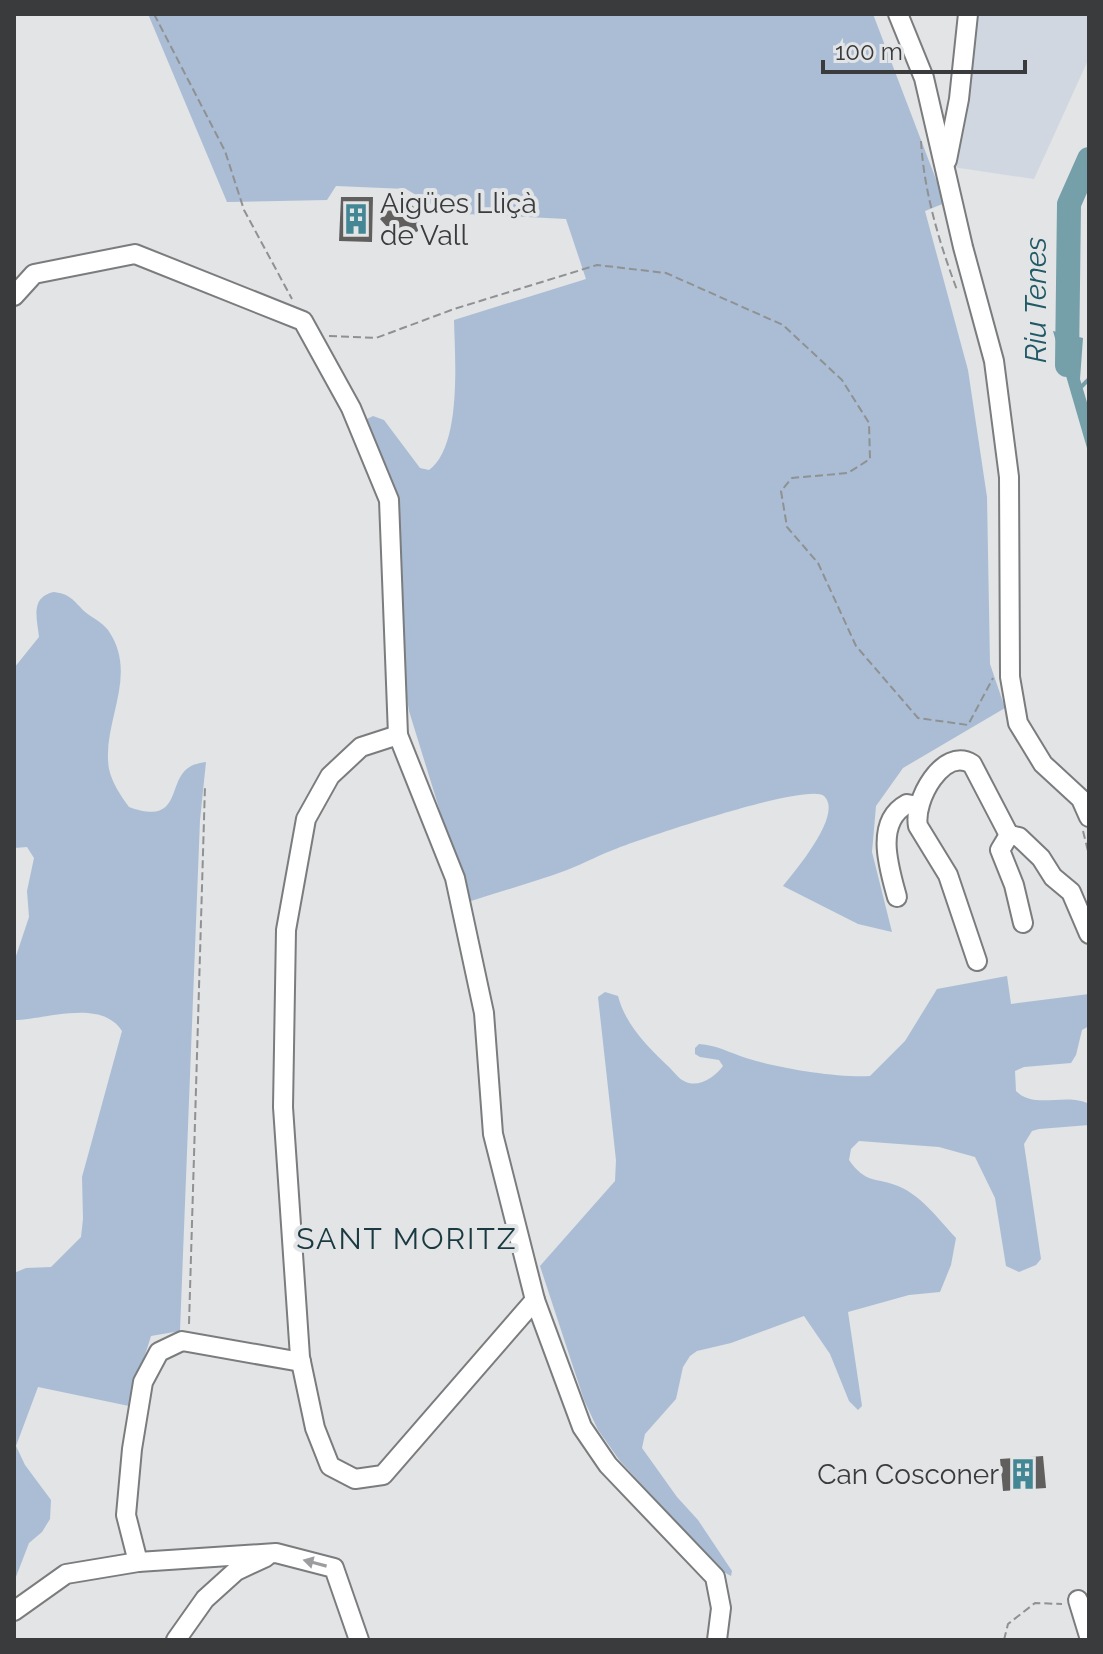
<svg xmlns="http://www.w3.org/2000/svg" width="1103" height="1654" viewBox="0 0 1103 1654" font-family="Raleway,sans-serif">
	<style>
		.built { fill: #d1d7e0 }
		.green { fill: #aabdd5 }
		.water { fill: #759fa9 }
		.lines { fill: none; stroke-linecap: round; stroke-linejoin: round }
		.stream { stroke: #759fa9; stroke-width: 4 }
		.river { stroke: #759fa9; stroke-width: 24 }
		.building { fill: #615f5d }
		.minor-casing { stroke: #7a7c7e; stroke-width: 22 }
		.path { stroke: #8f9192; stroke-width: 2; stroke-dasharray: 8 4; stroke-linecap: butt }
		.minor { stroke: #fff; stroke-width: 18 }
		.oneway { fill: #9c9d9e }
		.labels { text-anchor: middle; stroke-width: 8; stroke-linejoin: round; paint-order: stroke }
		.poi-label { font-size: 28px; fill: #3a3b3c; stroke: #e2e4e6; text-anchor: start }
		.water-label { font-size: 30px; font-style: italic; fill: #205a66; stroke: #e2e4e6 }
		.neighbourhood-label { font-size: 30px; letter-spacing: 2px; fill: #193a41; stroke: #e2e4e6 }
	</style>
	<rect width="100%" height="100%" fill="#e2e4e6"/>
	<polygon class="built" points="967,14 1089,14 1089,58 1034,179 946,166"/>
	<g class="green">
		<path d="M 148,14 L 873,14 L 945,203 L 925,211 L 968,370 L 987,497 L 990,664 L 1005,708 L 903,768 L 876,806 L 872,852 L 892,932 L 858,924 L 783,886 C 794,872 844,814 824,796 C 808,782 644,838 618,848 C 601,854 585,863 567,870 C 535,882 501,891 468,902 L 409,711 L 401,661 L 398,579 L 365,420 L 373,416 L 384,420 L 420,468 L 429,470 C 462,446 455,358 454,320 L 586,279 L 566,219 L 446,213 L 406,189 L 336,186 L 327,200 L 227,202 Z"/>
		<path d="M 54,592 C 70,594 73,600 84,611 C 92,618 101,621 108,630 C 140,676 101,722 109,769 C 112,783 121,796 129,807 C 182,826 167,783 188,768 C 193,764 200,763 206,762 L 200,820 L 180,1331 L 151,1336 L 129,1406 L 38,1387 L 16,1446 L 25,1465 L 51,1500 L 50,1519 L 42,1532 L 29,1543 L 14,1582 L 14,1273 L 26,1268 L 51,1267 L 81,1237 L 83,1219 L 82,1177 L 122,1031 C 101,998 45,1020 14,1020 L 14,962 L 29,917 L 27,891 L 34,858 L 27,847 L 14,848 L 14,668 L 39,637 C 37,618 30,597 54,592 Z"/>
		<path d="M 1007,976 L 1011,1004 L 1089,994 L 1089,1026 L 1082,1030 L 1076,1055 L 1071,1063 L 1024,1067 L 1015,1071 L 1016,1091 C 1034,1110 1067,1092 1089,1104 L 1089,1125 L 1039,1129 L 1032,1131 L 1024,1144 L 1041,1259 L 1036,1265 L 1019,1272 L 1006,1266 L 995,1198 L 975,1157 L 939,1147 L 859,1141 L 851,1149 L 849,1160 C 866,1184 875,1177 898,1186 C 922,1196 939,1220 956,1238 L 951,1265 L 940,1292 L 909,1295 L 848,1312 L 862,1406 L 858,1410 L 849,1401 L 830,1354 L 804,1316 L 731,1343 L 697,1351 L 690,1356 L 683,1367 L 676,1399 L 645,1434 L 642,1448 L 677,1497 L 698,1520 L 732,1571 L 731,1576 L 720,1570 L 620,1461 L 598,1430 L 584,1400 L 540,1266 L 615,1181 L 616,1160 L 598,997 L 605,992 L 618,996 C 626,1026 648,1047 670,1068 C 674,1072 679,1079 684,1081 C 698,1089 715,1077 723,1066 L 719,1060 L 700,1057 L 695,1054 L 695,1048 L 699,1044 C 717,1045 730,1053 746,1058 C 778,1068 837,1078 870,1076 L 905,1041 L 937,989 Z"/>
	</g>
	<polygon class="water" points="1053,331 1083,338 1080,379 1089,409 1089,455"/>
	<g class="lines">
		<polyline class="stream" points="1079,389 1089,379"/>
		<polyline class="river" points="1067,365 1069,204 1089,159"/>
	</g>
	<g class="building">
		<polygon points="341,197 373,197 372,242 339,241"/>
		<polygon points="396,202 408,202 421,213 418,231 408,237 396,237 380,219"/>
		<polygon points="1043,1456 1046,1488 1003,1491 1000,1459"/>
	</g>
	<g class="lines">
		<defs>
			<g id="minor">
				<polyline points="898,14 924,78 963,247 994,361 1009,477 1010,677 1018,723 1043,764 1081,799 1089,817"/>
				<polyline points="947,160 959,99 968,14"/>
				<polyline points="14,296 34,274 135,254 303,321 351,408 389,500 398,735 455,878 484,1013 493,1134 535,1300 582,1427 608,1465 715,1577 721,1608 717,1640"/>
				<polyline points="398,735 361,747 330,776 306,819 286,930 283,1107 300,1357 315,1428 330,1466 355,1479 383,1475 535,1300"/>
				<polyline points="1009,835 1000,850 1014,885 1023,923"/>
				<path d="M 897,897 C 889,868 874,822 907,804 L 918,806"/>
				<path d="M 977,961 L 948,875 L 918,826 C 913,801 943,746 972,764 L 1009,835 L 1019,837 L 1041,858 L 1053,877 L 1071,892 L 1089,934"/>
				<polyline points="138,1562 126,1515 132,1449 143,1382 159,1352 182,1341 301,1362"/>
				<polyline points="1078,1600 1089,1636"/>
				<polyline points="14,1611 66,1574 138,1562 276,1553 334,1568 359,1640"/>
				<polyline points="176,1640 205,1599 236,1571 266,1557"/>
			</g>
		</defs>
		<use href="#minor" class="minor-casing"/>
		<g class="path">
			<polyline points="154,14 225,151 244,210 292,299"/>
			<path d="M 921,141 C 924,192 939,242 957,290"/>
			<polyline points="329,336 376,338 454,309 597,265 666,273 783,325 842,380 869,423 870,459 848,473 792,478 781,491 787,527 818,563 856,646 918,718 968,725 993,678"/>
			<polyline points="1083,831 1089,855"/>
			<polyline points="189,1324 205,786"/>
			<polyline points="1004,1640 1008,1624 1035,1603 1062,1604"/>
		</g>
		<use href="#minor" class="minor"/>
	</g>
	<defs><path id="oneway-solid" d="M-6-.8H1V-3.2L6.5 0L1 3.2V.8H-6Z" transform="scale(2)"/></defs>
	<use class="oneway" href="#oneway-solid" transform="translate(315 1563) rotate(-165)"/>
	<defs>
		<symbol id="building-bare" viewBox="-9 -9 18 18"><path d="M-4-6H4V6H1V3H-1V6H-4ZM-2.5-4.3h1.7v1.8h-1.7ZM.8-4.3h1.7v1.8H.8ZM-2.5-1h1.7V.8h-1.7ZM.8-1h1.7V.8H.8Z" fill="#438795" stroke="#e2e4e6" stroke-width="2.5" paint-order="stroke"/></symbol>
	</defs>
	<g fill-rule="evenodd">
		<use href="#building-bare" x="334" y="197" width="44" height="44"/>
		<use href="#building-bare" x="1001" y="1452" width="44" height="44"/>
	</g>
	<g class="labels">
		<g class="poi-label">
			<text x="380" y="213">Aigües Lliçà<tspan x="380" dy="32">de Vall</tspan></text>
			<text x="999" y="1484" text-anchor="end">Can Cosconer</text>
		</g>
		<g class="water-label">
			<text transform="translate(1036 300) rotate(-90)" y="10">Riu Tenes</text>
		</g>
		<g class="neighbourhood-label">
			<text x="407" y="1249">SANT MORITZ</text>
		</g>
	</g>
	<rect width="1103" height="1654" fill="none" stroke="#3a3b3c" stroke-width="32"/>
	<path d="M823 60v12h202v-12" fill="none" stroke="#3a3b3c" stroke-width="4"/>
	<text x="835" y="60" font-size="24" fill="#3a3b3c" stroke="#e2e4e6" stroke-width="6" paint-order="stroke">100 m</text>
</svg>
